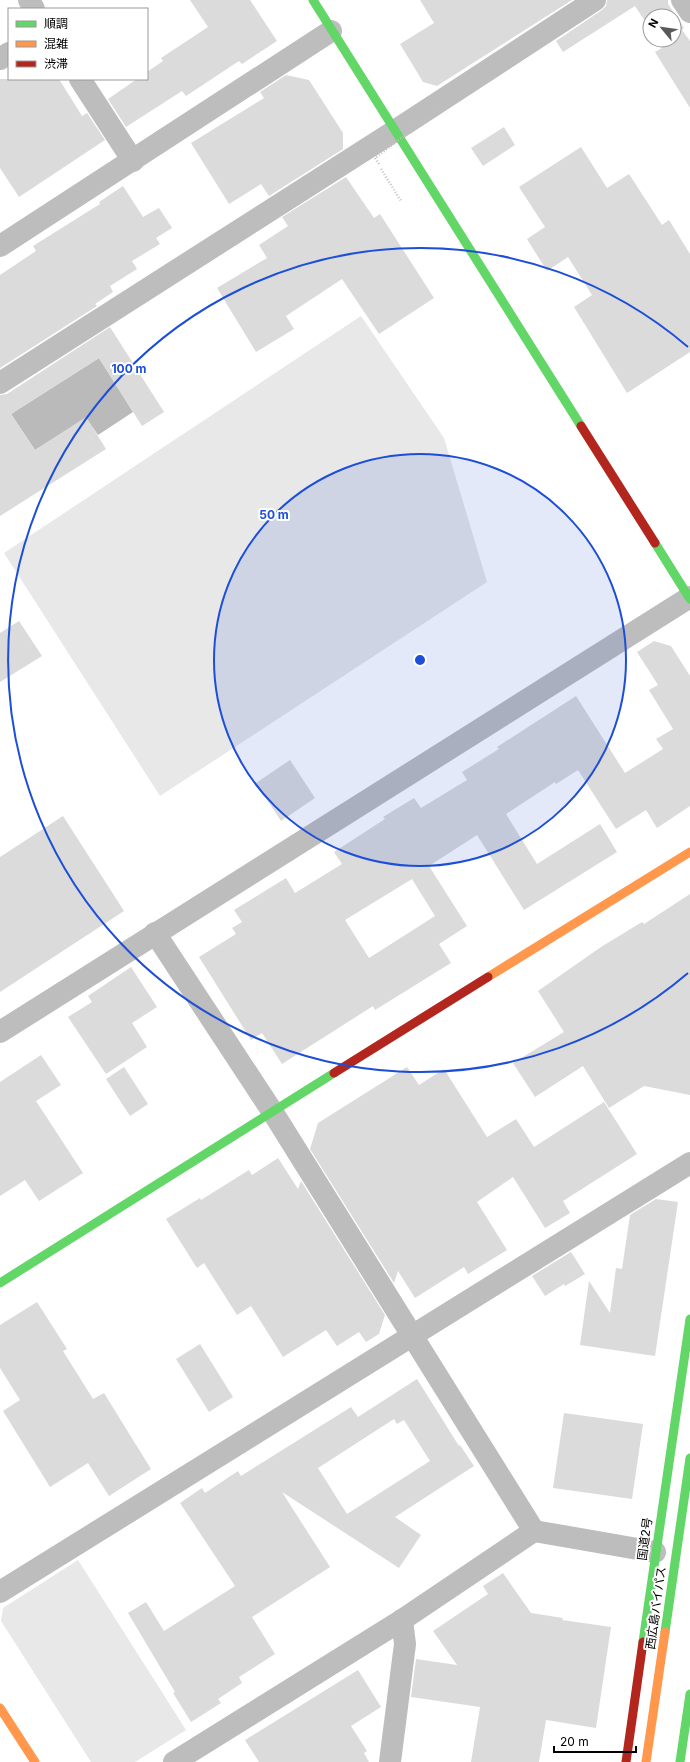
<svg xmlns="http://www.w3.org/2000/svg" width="690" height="1762" viewBox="0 0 690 1762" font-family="Inter,'Noto Sans JP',sans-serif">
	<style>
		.green { fill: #e8e8e8 }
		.water { fill: #bababa }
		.building { fill: #dbdbdb; fill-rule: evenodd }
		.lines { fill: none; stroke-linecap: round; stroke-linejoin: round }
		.path { stroke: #c2c2c2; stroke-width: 2.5; stroke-dasharray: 1 2; stroke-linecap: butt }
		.street { stroke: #bdbdbd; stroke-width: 22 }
		.fast { stroke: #63d668; stroke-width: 9 }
		.slow { stroke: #ff974d; stroke-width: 9 }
		.jam { stroke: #b3261e; stroke-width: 9 }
		.path-bridge { stroke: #c2c2c2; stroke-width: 2.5; stroke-dasharray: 1 2; stroke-linecap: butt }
		.ring { fill: none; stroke: #1d4ed8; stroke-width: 2 }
		.labels { text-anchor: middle; stroke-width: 4; stroke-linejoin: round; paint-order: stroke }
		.street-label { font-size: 12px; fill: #000; stroke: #fff }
		.centre { fill: #1d4ed8; stroke: #fff; stroke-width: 2 }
		.ring-label { font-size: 12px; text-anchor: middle; font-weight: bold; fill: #1d4ed8; stroke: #fff; stroke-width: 4; stroke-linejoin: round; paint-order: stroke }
	</style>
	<rect width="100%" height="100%" fill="#fff"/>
	<g class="green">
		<polygon points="361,316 444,438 487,582 160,796 4,553"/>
		<polygon points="78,1560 186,1730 135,1762 91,1762 1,1621 3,1608"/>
	</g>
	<polygon class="water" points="99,358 133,412 98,435 86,418 35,450 11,414"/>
	<g class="building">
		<polygon points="190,0 250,0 277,41 242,64 239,61 186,96 182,91 126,127 108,99 137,79 147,79 147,72 163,61 161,58 208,27"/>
		<polygon points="420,0 572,0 437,86 423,82 400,44 434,23"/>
		<polygon points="607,0 668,0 668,4 684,28 682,30 690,41 690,108 655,52 662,48 657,40 674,40 674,16 650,16 650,29 635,6 563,52 556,41 602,10 606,6"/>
		<polygon points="286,75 309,80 343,133 343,149 269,196 261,184 229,204 191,143 264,98 260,92"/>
		<polygon points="0,79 59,79 82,116 87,113 105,140 19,197 0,168"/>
		<polygon points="504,127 515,145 483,166 471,148"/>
		<polygon points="581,147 607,188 629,174 662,225 669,220 690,254 690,352 627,393 574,307 592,295 568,257 547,271 527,239 545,227 519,187"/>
		<polygon points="346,177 374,218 380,214 434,298 379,334 342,279 286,316 294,329 256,352 217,288 267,258 259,245 288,226 282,217"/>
		<polygon points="123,186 143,217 159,208 172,228 156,238 160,244 132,261 137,269 110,286 113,292 95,304 97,306 0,368 0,275 36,251 33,246 100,204 99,202"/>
		<polygon points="110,327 164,412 142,426 99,358 11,414 35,450 86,417 106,449 0,516 0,395 7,394"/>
		<polygon points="19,621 42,656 0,682 0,633"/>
		<path d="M 654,641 L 671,646 L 690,676 L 690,806 L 657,828 L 646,810 L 616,829 L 578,770 L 556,784 L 555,782 L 506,814 L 537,864 L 600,824 L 617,852 L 524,910 L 477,835 L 429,866 L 467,926 L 439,944 L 451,963 L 375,1010 L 373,1006 L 282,1064 L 262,1033 L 251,1040 L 199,957 L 236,934 L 232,928 L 242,922 L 234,910 L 286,878 L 295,893 L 342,864 L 334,852 L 385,819 L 383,817 L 414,798 L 421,808 L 467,780 L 462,772 L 499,749 L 497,747 L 576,696 L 625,773 L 663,749 L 656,739 L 673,729 L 649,690 L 658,685 L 637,652 ZM 412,879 L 435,916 L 369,958 L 345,920 Z"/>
		<polygon points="290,760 315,798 281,821 256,783"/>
		<polygon points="63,816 124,911 0,992 0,857"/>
		<polygon points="690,894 690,1095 644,1086 609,1108 583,1066 535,1097 513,1063 564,1032 538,991 601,947 642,922 644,924"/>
		<polygon points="131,967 157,1007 132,1023 147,1047 106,1074 68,1017 92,1002 88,996"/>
		<polygon points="41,1055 61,1085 36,1101 83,1173 39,1201 25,1180 0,1196 0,1082"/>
		<polygon points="124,1067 148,1104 130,1116 106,1079"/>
		<polygon points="407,1067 419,1085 444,1069 487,1137 516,1119 534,1147 604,1102 637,1154 563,1201 570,1213 545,1228 513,1177 477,1202 507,1250 468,1274 464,1267 415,1298 398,1271 394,1283 310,1149 318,1123"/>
		<polygon points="278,1158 298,1189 301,1181 385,1315 379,1334 366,1342 359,1332 337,1346 326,1330 283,1357 251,1306 237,1315 204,1263 197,1268 166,1219 200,1198 201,1200 249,1170 252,1175"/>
		<polygon points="656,1199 678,1202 655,1356 580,1345 589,1281 610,1313 616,1268 622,1269 630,1215"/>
		<polygon points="571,1252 585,1274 565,1286 564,1284 545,1296 532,1276"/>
		<polygon points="37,1302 67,1349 63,1351 93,1399 104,1393 151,1469 109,1496 88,1463 50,1487 3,1411 20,1400 0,1368 0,1325"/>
		<polygon points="200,1344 233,1397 209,1412 176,1359"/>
		<path d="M 417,1379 L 459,1446 L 460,1445 L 474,1466 L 395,1517 L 421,1535 L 399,1568 L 282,1492 L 330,1567 L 252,1617 L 275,1654 L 239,1677 L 242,1683 L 218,1699 L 221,1703 L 191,1722 L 173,1693 L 175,1692 L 128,1613 L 146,1602 L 164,1631 L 235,1586 L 180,1503 L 202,1488 L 205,1493 L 238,1471 L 241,1476 L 351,1407 L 358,1417 ZM 394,1419 L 397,1424 L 404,1420 L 430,1461 L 347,1514 L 318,1468 Z"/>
		<polygon points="564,1413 643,1424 632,1499 553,1488"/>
		<polygon points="503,1573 531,1613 563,1618 562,1620 611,1627 596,1728 546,1720 539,1762 471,1762 480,1707 411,1697 416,1659 457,1665 433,1631 488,1594 483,1586"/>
		<polygon points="358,1670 381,1707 351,1726 367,1751 364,1753 369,1762 259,1762 245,1740"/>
	</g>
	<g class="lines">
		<polyline class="path" points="381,169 401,201"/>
		<g class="street">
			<polyline points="29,0 34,9"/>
			<polyline points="682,0 690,12"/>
			<polyline points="0,59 9,53"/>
			<polyline points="80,79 133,161"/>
			<polyline points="0,246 331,31"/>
			<polyline points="0,383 396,130 595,0"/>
			<polyline points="155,933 272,1111 534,1531"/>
			<polyline points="0,1032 690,597"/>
			<polyline points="0,1592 690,1163"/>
			<polyline points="174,1762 402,1620 534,1531 655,1552"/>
			<polyline points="390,1762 405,1644 402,1620"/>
		</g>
		<g class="fast">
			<polyline points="313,0 581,426"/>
			<polyline points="655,543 690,599"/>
			<polyline points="0,1283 334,1073"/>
			<polyline points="665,1632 690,1458"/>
			<polyline points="643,1642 690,1319"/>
			<polyline points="680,1762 690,1694"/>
		</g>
		<g class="slow">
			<polyline points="488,977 690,852"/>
			<polyline points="0,1708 35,1762"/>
			<polyline points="646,1762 665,1632"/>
		</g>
		<g class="jam">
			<polyline points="581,426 655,543"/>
			<polyline points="334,1073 488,977"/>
			<polyline points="626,1762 643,1642"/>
		</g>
		<polyline class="path-bridge" points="379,164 375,158 437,111"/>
	</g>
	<circle cx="420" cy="660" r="206" fill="#1d4ed8" fill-opacity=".12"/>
	<g class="ring">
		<circle cx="420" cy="660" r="206"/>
		<path d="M688 973A412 412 0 1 1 688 347"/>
	</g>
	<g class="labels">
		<g class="street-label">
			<text transform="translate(645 1539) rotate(-82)" y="4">国道2号</text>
			<text transform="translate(656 1608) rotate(-82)" y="4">西広島バイパス</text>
		</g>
	</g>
	<circle cx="420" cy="660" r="6" class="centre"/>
	<g class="ring-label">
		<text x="129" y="373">100 m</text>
		<text x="274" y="519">50 m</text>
	</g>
	<rect x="8" y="8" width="140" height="72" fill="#ffffff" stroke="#999999"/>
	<rect x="16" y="21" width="20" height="6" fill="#63d668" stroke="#999999"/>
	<text x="44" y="28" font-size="12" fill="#000000">順調</text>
	<rect x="16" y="41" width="20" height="6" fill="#ff974d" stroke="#999999"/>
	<text x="44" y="48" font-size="12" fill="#000000">混雑</text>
	<rect x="16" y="61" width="20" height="6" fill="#b3261e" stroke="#999999"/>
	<text x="44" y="68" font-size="12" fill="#000000">渋滞</text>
	<g transform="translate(662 28) rotate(299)"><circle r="19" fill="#ffffff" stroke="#999999"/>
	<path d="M0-3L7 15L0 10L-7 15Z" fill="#595959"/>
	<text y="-6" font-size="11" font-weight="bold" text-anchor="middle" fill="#000000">N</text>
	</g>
	<path d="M554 1746v6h82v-6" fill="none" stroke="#000000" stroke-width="2"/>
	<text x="560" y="1746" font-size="12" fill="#000000" stroke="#ffffff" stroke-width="3" paint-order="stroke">20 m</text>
</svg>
